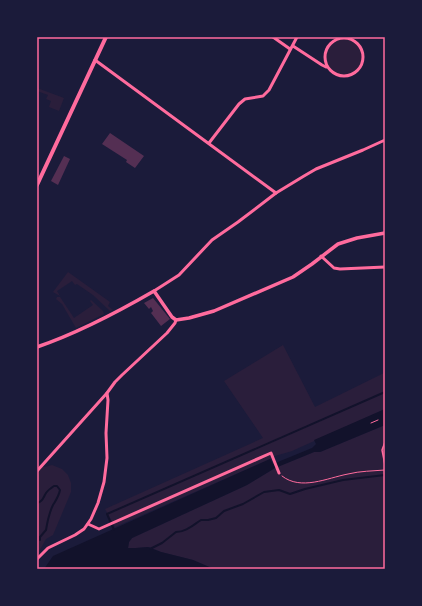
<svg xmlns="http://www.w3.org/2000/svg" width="422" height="606" viewBox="0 0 422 606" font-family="'Work Sans',sans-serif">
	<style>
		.green { fill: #2a1e3b }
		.water { fill: #12122b }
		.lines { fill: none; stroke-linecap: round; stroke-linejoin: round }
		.stream { stroke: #12122b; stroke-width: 2 }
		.building { fill: #542f53 }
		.path { stroke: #ff6b9d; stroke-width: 1 }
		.service { stroke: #ff6b9d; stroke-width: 1.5 }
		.minor { stroke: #ff6b9d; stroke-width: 3 }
		.tertiary { stroke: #ff6b9d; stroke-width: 3.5 }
		.secondary { stroke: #ff6b9d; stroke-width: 4 }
		.neatline { fill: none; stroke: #ff6b9d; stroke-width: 1.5 }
	</style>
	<rect width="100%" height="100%" fill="#1b1b3a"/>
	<g class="green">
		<circle cx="344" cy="57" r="19"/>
		<polygon points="37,88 64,98 59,111 49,107 51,101 46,99 48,95 37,91"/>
		<polygon points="68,272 110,302 108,306 113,310 110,311 93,295 77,284 75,285 72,281 57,291 60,296 53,292"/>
		<polygon points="57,297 60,297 74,318 93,305 90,301 91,300 103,311 104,314 76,328 62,304 56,299"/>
		<polygon points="283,345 315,407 384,373 385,375 385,409 292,451 275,456 270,459 115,527 105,509 263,438 224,381"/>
		<polygon points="385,425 385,569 214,569 193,560 161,552 149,547 136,548 128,548 129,542 132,538 247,485 275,468 314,452 320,452"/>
		<polygon points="37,464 45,467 52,465 62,469 68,475 71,483 71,492 53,535 46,539 37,555"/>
	</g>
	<polygon class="water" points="385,409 385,425 320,452 314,452 275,468 247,485 132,538 129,542 128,548 136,548 148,547 161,552 193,560 214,569 44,569 53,556 270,459 273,464 312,448 316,444 314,440"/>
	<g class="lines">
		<g class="stream">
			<path d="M 37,503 C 43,501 43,498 46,493 C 48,490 51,488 54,486 L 57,486 L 60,490 C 59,496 56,500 53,505 C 50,511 47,524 46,530 L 40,537 L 40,540"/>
			<polyline points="114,530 107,514 385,392"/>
			<path d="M 150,549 L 162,543 L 176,532 C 186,532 193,525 201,520 L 208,520 L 216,518 L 224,511 L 243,504 L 264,492 L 279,490 L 290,494 L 305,489 L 343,480 L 385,475"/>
		</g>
	</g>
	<g class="building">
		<polygon points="110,133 144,156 135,168 126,162 127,160 102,144"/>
		<polygon points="64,156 70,159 58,185 51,181"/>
		<polygon points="153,298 170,319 161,326 151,313 153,311 151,307 149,309 144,303"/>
	</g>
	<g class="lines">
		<g class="path">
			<polyline points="371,423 378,420"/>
			<path d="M 282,476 C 301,491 327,478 348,474 C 360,471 373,471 385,470"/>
		</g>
		<polyline class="service" points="385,442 382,450 385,465"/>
		<g class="minor">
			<polyline points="273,37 290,49"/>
			<circle cx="344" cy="57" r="19"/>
			<polyline points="293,46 322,65 326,67"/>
			<polyline points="95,60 276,193"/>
			<polyline points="209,143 239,104 245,99 263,96 269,90 297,37"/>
			<polyline points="321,256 334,268 340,269 385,267"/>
			<polyline points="154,291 179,275 212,240 238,222 276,193 304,176 316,169 363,150 385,140"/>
			<polyline points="37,471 107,393"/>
			<polyline points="88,524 99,529 271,453 279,473"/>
			<polyline points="37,559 48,548 75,535 84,529 91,519 98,503 104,482 107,458 106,433 108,400 107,393 115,382 122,375 167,333 175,323 176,320"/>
		</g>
		<path class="tertiary" d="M 37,347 C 78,333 116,313 154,291 L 172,317 L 176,320 L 189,318 L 214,311 L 293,277 L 312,264 L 338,244 L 357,238 L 385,233"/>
		<polyline class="secondary" points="37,185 106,37"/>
	</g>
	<rect width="422" height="606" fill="none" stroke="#1b1b3a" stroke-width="76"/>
	<rect x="38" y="38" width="346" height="530" class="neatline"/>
</svg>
